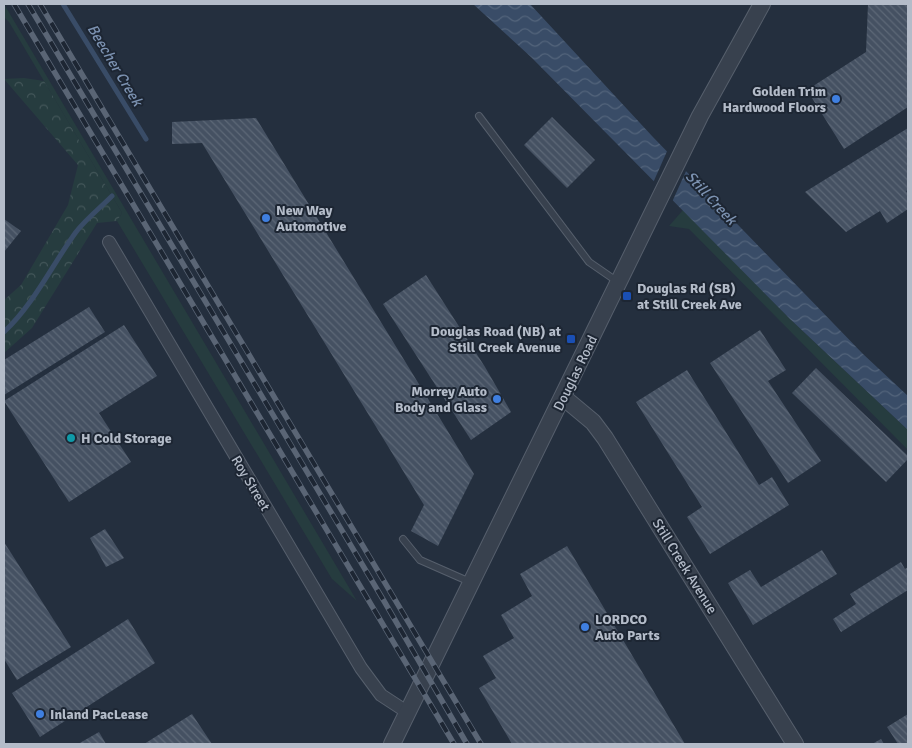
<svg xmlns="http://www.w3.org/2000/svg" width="912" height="748" viewBox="0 0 912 748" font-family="Signika,sans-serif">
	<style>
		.grass { fill: #263c3f }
		.forest { fill: url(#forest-crowns) }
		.water { fill: url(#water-waves) }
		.pier { fill: #242f3e }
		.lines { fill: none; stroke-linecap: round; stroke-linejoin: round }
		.stream { stroke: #394c67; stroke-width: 5 }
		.building { fill: url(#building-back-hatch) }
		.service-casing { stroke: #565f6c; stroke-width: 8 }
		.minor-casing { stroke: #565f6c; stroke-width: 14 }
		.tertiary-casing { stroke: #565f6c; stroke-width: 18 }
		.service { stroke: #38414e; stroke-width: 6 }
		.minor { stroke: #38414e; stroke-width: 12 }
		.tertiary { stroke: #38414e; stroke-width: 16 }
		.rail-casing { stroke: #5a6575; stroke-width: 5.5 }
		.rail { stroke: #1d2633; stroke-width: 4; stroke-dasharray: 11; stroke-linecap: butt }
		.shop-dot { fill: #3f7fe0; stroke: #1d2633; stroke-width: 2 }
		.transit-dot { fill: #1a4fb4; stroke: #1d2633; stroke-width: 2 }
		.culture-dot { fill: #0f9aa8; stroke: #1d2633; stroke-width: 2 }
		.labels { text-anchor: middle; stroke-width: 4; stroke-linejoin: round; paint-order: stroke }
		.poi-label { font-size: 14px; font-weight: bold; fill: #b4bcc9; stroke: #1d2633; text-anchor: start }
		.street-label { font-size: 14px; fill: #b4bcc9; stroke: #1d2633 }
		.water-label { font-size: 15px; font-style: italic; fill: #7c92b1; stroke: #1d2633 }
	</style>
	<defs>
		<pattern id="forest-crowns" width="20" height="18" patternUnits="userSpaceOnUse" patternTransform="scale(1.25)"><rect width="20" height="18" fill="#263c3f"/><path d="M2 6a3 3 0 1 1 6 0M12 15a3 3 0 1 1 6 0" fill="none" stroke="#435659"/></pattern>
		<pattern id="water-waves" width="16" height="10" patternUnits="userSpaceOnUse" patternTransform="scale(1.25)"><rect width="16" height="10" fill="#394c67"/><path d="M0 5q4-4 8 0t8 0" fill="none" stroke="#53647b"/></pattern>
		<pattern id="building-back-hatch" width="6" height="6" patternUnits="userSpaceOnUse" patternTransform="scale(1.25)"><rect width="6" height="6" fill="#455162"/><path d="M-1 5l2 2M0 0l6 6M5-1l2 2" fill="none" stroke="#5d6877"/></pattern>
	</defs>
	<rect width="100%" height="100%" fill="#242f3e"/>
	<g class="grass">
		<polygon points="4,4 357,601 332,579 117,221 122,213 9,22 4,17"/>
		<polygon points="683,210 790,319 908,430 908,450 689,229 669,226"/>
	</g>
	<polygon class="forest" points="24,78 44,81 122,213 117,221 97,223 32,328 4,353 4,300 21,285 68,205 78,165 4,79"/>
	<polygon class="water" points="473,4 530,4 652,136 863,354 908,396 908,430 790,319 531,57"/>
	<polygon class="pier" points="668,149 687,169 672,202 653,183"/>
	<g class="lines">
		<g class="stream">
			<polyline points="63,4 146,139"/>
			<path d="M 4,332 C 34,304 52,265 76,232 C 86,219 100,208 112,196"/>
		</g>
	</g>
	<g class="building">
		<polygon points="868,4 908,4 908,107 844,149 807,90 866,52"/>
		<polygon points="552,117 595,160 567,188 524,145"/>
		<polygon points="256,118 474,474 438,546 411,531 424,505 202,143 172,144 172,122"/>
		<polygon points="908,128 908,190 906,191 908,194 908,209 887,223 880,211 846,232 805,192"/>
		<polygon points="4,219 21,231 4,252"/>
		<polygon points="426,275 485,367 511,412 471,440 383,304"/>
		<polygon points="89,307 105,332 4,395 4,360"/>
		<polygon points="124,325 157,376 99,413 131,462 69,502 4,401"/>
		<polygon points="760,330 786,370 768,381 821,461 788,483 710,363"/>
		<polygon points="816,368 908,456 908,459 886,482 792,393"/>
		<polygon points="687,370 759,485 772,477 789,505 710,554 687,517 702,507 636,402"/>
		<polygon points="105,529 124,558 106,567 90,538"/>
		<polygon points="4,542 71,647 17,680 4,659"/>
		<polygon points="567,546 685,744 512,744 479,688 496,678 483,656 514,638 501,615 532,596 520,574"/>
		<polygon points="822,550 837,574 753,625 728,583 750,570 761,587"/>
		<polygon points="901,562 905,569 908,567 908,590 841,632 833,619 856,604 850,594"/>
		<polygon points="128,619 155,663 40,737 12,693"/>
		<polygon points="192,714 212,744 144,744"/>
		<polygon points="908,714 908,744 898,744 887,727"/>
		<polygon points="99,732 106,744 78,744"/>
		<polygon points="881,739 884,744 872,744"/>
	</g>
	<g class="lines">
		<defs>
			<g id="service">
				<polyline points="479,116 589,262 618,282"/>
				<polyline points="403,539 420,560 470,582"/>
			</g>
			<polyline id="minor" points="109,242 361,668 381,695 407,712"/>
			<g id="tertiary">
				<polyline points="563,397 593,422 605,438 795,744"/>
				<polyline points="392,744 700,116 762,4"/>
			</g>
		</defs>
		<use href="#service" class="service-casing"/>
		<use href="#minor" class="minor-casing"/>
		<use href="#tertiary" class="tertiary-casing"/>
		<use href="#service" class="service"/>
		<use href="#minor" class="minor"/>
		<use href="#tertiary" class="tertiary"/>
		<defs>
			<g id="rail">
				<polyline points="14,4 454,744"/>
				<polyline points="28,4 384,601 467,744"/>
				<polyline points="40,4 481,744"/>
			</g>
		</defs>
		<use href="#rail" class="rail-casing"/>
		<use href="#rail" class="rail"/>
	</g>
	<g class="shop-dot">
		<circle cx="836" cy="99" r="5"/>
		<circle cx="266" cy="218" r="5"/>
		<circle cx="497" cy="399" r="5"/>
		<circle cx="585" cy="627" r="5"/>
		<circle cx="40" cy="714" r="5"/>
	</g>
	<g class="transit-dot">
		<rect x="622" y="291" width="10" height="10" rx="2.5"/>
		<rect x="566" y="334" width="10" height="10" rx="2.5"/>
	</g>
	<circle class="culture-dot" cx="71" cy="438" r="5"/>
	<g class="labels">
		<g class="poi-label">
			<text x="826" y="96" text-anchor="end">Golden Trim<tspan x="826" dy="16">Hardwood Floors</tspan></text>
			<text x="276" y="215">New Way<tspan x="276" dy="16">Automotive</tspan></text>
			<text x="637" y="293">Douglas Rd (SB)<tspan x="637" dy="16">at Still Creek Ave</tspan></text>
			<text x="561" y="336" text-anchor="end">Douglas Road (NB) at<tspan x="561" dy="16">Still Creek Avenue</tspan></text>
			<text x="487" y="396" text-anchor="end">Morrey Auto<tspan x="487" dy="16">Body and Glass</tspan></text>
			<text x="81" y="443">H Cold Storage</text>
			<text x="595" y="624">LORDCO<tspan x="595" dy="16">Auto Parts</tspan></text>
			<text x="50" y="719">Inland PacLease</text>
		</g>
		<g class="street-label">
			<text transform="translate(575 373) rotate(-64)" y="5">Douglas Road</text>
			<text transform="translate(251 483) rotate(59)" y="5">Roy Street</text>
			<text transform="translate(685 566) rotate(58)" y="5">Still Creek Avenue</text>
		</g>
		<g class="water-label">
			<text transform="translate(115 65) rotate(59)" y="5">Beecher Creek</text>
			<text transform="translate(711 198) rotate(47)" y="5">Still Creek</text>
		</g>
	</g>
	<rect width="912" height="748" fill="none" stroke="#b4bcc9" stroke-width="10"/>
</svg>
